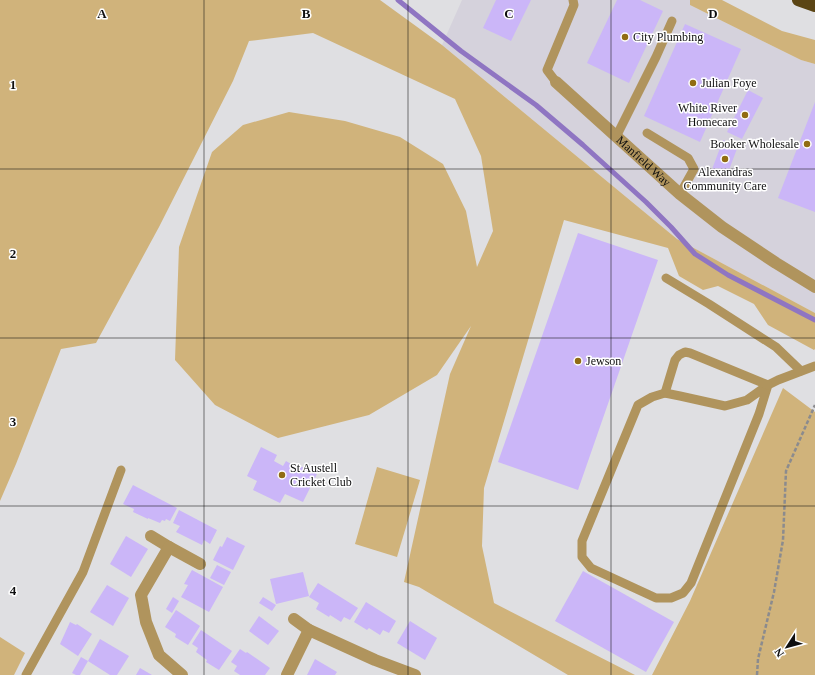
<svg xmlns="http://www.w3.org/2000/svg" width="815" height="675" viewBox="0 0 815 675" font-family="'Times New Roman',serif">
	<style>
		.built { fill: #d5d2dc }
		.green { fill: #d0b37b }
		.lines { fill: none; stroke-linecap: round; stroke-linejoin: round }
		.stream { stroke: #8f75c2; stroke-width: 5 }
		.building { fill: #cbb6f8 }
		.path { stroke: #8b8b8e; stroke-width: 2.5; stroke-dasharray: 4 2; stroke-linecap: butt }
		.lane { stroke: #b0945d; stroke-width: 9 }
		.street { stroke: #b0945d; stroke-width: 12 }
		.highway { stroke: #5b4514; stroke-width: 12 }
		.grid { fill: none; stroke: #0e0e0f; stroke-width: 1; stroke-opacity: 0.55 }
		.poi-dot { fill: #916c12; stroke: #fff; stroke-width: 1.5 }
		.labels { text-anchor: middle; stroke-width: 3; stroke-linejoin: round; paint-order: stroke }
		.poi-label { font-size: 12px; fill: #0e0e0f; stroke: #fff; text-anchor: start }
		.street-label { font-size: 12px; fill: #0e0e0f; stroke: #fff }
		.grid-label { font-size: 13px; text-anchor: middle; font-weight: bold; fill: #0e0e0f; stroke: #fff; stroke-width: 3; stroke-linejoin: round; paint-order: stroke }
	</style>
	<rect width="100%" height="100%" fill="#dfdfe2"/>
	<polygon class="built" points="462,0 690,0 690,5 801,60 815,64 815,313 677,239 442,45"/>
	<g class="green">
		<polygon points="0,0 380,0 442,45 677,239 815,313 815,349 814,350 768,325 754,304 718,286 703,290 679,276 668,248 564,220 484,488 482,546 494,603 635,675 568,675 419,587 404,582 450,374 471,326 437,375 369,415 278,438 215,405 175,360 179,247 212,152 243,125 289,112 345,121 400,137 443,164 466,211 477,267 493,231 481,156 455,99 313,33 249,41 233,81 159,227 96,343 61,349 16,464 0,501"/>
		<polygon points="690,0 722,0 782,31 815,40 815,64 801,60 690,5"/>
		<polygon points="783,388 815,412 815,675 652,675 690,601"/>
		<polygon points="377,467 420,480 397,557 355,544"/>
		<polygon points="0,637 25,653 14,675 0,675"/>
	</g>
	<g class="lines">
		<polyline class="stream" points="398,0 461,51 536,105 583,145 646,202 671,227 695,254 728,275 815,320"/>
	</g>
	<g class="building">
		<polygon points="496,0 531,0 511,41 483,28"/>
		<polygon points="617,0 640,0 663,11 629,83 587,63"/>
		<polygon points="685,24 741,49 700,142 644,116"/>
		<polygon points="748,90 763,98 742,139 727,132"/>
		<polygon points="815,102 815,212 778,198"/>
		<polygon points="723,140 738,146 726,178 711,172"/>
		<polygon points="578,233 658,260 578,490 498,462"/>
		<polygon points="261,447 277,455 274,461 283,466 286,461 291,464 290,468 298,471 300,466 317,474 303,502 285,494 280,503 253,490 257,481 247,476"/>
		<polygon points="133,485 177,508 170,521 166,519 165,521 162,520 160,523 148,518 148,519 133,512 134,509 123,504"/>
		<polygon points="179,510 217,530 210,544 204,540 202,545 176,532 180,526 173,523"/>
		<polygon points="126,536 148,549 131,577 110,564"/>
		<polygon points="227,537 245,546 233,570 213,560 220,546 222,547"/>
		<polygon points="217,565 231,572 224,585 210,578"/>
		<polygon points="192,570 223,587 209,612 181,597 188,585 184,584"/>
		<polygon points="583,571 674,622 646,672 555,621"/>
		<polygon points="303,572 309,596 276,604 270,579"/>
		<polygon points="318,583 358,608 350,620 344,617 341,622 330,615 329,617 316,609 319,603 309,597"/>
		<polygon points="107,585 129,598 113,626 90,612"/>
		<polygon points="173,597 179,601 172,613 166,609"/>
		<polygon points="263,597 276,605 272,611 259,603"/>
		<polygon points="366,602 396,621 389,633 383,630 380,635 369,628 367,630 354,622"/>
		<polygon points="176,610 200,626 188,645 175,637 176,634 165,627"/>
		<polygon points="259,616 279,631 268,645 249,631"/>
		<polygon points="410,621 437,638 425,660 397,643"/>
		<polygon points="70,622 76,625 77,624 92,634 78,656 60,644"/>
		<polygon points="201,630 232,651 219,670 206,662 207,660 196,652 198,648 192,644"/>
		<polygon points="100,639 129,656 117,675 110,675 88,661"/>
		<polygon points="240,649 246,653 247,652 270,668 265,675 240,675 234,671 237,666 231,662"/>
		<polygon points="81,657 88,661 80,675 76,675 72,673"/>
		<polygon points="315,659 337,672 335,675 307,675"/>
		<polygon points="140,668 152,675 136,675"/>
	</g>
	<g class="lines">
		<polyline class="path" points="757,675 758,659 774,592 783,540 786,471 815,405"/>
		<g class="lane">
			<polyline points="556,82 547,70 574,5 573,0"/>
			<polyline points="647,133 688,158 694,169 680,194"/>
			<polyline points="616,137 656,57 672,21"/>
			<polyline points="666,278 709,304 776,347 801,371"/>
			<polyline points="768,385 759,414 691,583 683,593 671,598 656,598 591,568 582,557 582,541 638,405 652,397 665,393 680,396 725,406 747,400 768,385 778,380 815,366"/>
			<polyline points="665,393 675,360 679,355 685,352 690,353 768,385"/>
			<polyline points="26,675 83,572 121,470"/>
		</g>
		<g class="street">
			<path id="s1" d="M 556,82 L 680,194 L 722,227 L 776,263 L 815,287"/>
			<polyline points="151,536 169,547 200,564"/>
			<polyline points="169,547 141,595 146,622 159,655 182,675"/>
			<polyline points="294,619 309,630 375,660 415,675"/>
			<polyline points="287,675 309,630"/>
		</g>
		<polyline class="highway" points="798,0 815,6"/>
	</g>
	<path class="grid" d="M 204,0 L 204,675M 408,0 L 408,675M 611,0 L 611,675M 0,169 L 815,169M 0,338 L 815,338M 0,506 L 815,506"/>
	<g class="poi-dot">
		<circle cx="625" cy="37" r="4"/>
		<circle cx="693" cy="83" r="4"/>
		<circle cx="745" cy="115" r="4"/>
		<circle cx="807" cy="144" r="4"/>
		<circle cx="725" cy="159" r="4"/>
		<circle cx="578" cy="361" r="4"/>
		<circle cx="282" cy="475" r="4"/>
	</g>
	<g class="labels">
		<g class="poi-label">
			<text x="633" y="41">City Plumbing</text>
			<text x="701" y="87">Julian Foye</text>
			<text x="737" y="112" text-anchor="end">White River<tspan x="737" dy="14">Homecare</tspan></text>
			<text x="799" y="148" text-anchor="end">Booker Wholesale</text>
			<text x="725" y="176" text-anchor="middle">Alexandras<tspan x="725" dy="14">Community Care</tspan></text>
			<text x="586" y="365">Jewson</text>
			<text x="290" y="472">St Austell<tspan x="290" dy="14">Cricket Club</tspan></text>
		</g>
		<g class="street-label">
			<text dy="4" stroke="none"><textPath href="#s1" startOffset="118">Manfield Way</textPath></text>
		</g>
	</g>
	<g class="grid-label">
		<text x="102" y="18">A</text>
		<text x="306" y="18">B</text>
		<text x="509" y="18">C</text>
		<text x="713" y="18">D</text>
		<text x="13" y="89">1</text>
		<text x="13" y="258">2</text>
		<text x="13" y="426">3</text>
		<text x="13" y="595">4</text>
	</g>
	<g transform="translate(787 647) rotate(234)" stroke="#ffffff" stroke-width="3" paint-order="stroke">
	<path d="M0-3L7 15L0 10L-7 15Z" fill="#0e0e0f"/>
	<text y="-6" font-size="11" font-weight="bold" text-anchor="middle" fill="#0e0e0f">N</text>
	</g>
</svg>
